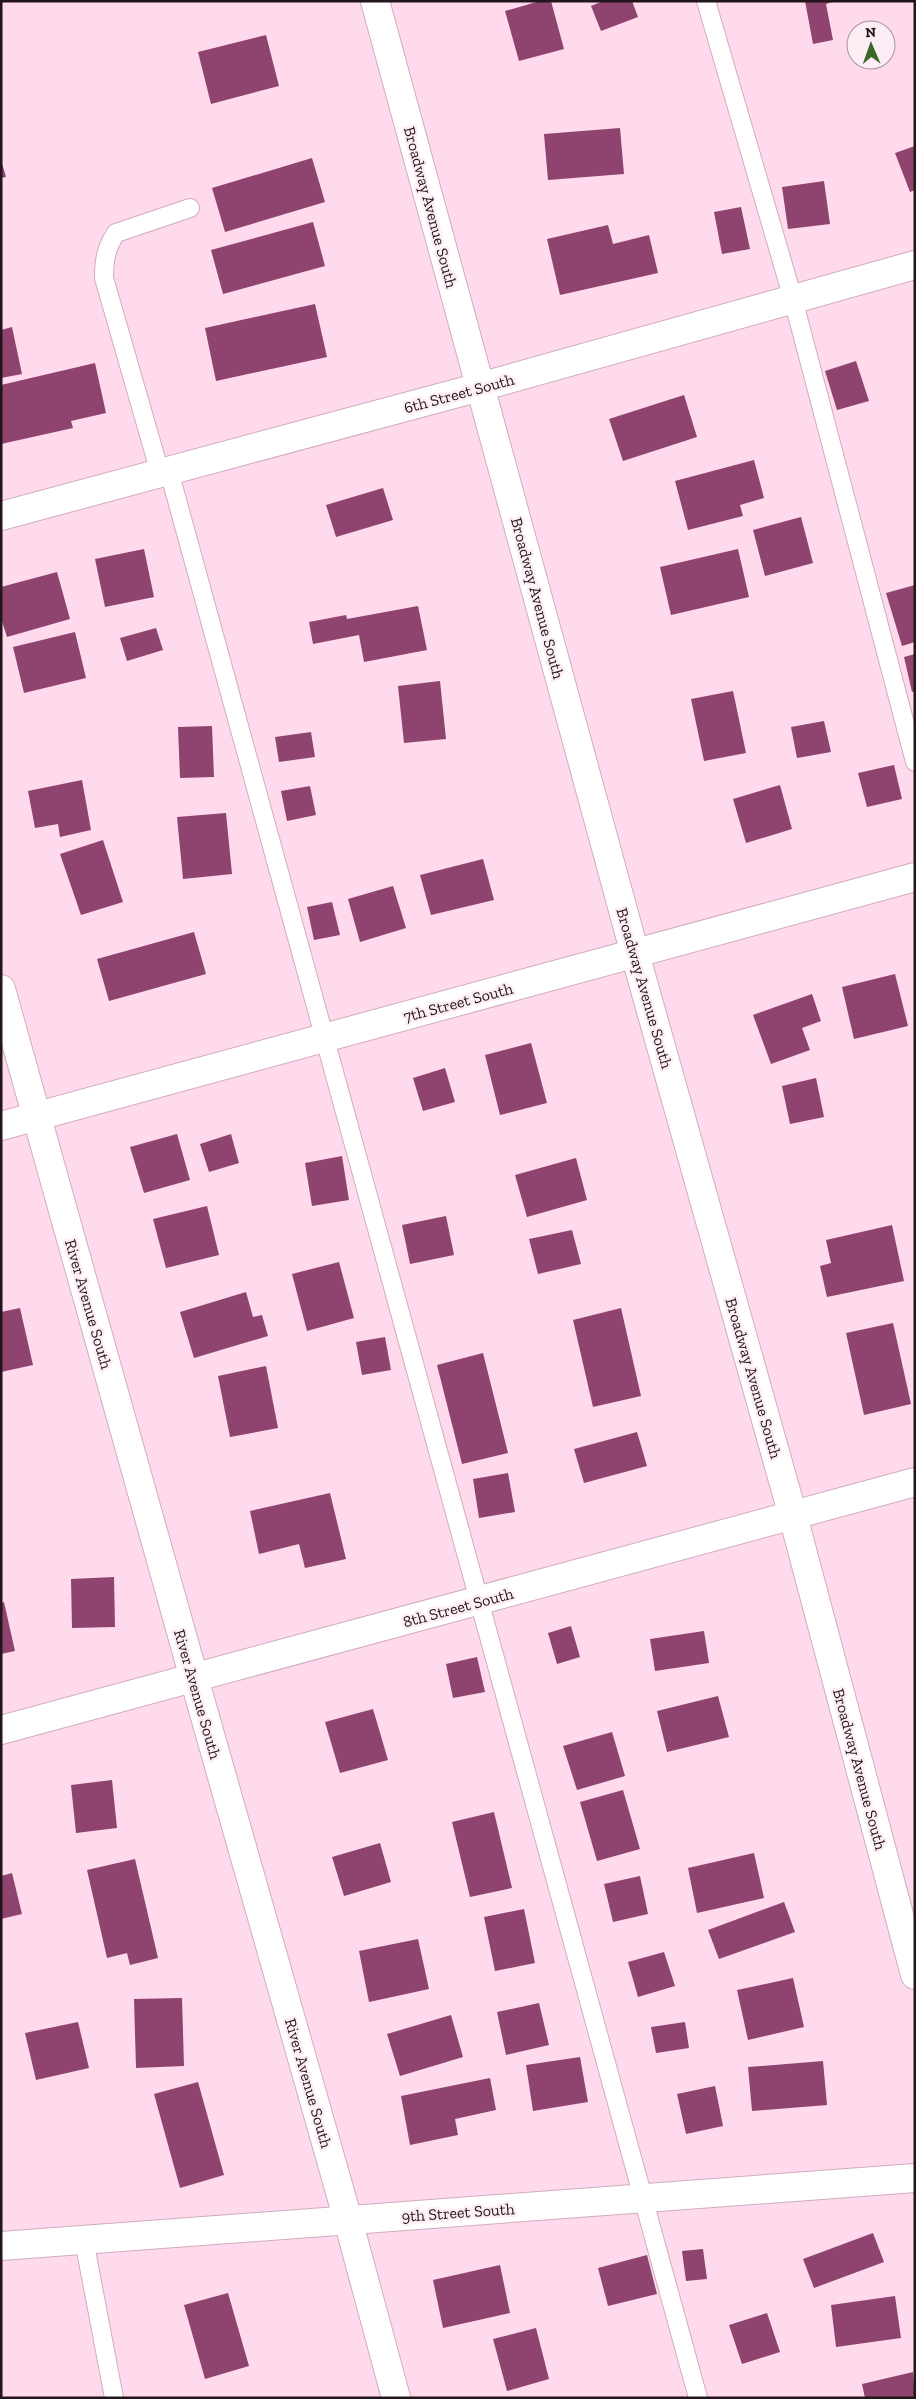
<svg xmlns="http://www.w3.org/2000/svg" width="916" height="2399" viewBox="0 0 916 2399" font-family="'Zilla Slab',serif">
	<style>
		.building { fill: #8f446f }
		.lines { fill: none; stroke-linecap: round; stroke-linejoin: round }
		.service-casing { stroke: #d0adbe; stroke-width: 20 }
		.minor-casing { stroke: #d0adbe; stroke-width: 30 }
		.service { stroke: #fff; stroke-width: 18 }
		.minor { stroke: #fff; stroke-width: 28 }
		.labels { text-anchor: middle; stroke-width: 5; stroke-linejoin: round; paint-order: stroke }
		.street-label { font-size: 16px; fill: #22151b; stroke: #fdeef5 }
	</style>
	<rect width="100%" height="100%" fill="#ffd9ec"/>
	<g class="building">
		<polygon points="540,1 551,1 564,49 519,61 505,11"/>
		<polygon points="603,1 632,1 638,17 601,31 591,6"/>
		<polygon points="805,1 835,1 826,4 833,40 813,44"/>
		<polygon points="266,35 279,86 211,104 198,52"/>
		<polygon points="620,128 624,174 548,180 544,134"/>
		<polygon points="915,146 915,190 910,192 895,153"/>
		<polygon points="312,158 325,202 225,232 212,188"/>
		<polygon points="1,160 6,177 1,178"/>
		<polygon points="824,181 830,224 788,229 782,187"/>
		<polygon points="741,207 750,249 722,254 714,212"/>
		<polygon points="313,222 325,266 223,294 211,250"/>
		<polygon points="608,225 613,244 649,235 658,273 560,295 547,239"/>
		<polygon points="315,304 327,357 216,381 205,328"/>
		<polygon points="12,327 22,374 1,378 1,330"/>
		<polygon points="856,361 869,401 837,410 825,371"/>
		<polygon points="95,363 106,413 71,421 73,428 1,444 1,385"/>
		<polygon points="684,395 697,437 623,461 609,419"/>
		<polygon points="754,460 764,498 740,505 743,516 688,530 675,481"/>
		<polygon points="383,488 393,520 336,537 326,505"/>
		<polygon points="801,517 813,563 765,576 753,530"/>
		<polygon points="144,549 154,597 105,607 95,559"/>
		<polygon points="738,549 749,597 671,615 660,567"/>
		<polygon points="57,572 70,619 7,637 1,618 1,587"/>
		<polygon points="915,585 915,642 902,646 886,593"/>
		<polygon points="418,606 427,650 364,662 359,635 313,644 309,622 346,615 347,619"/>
		<polygon points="156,628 163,650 127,661 120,638"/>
		<polygon points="75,632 86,678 24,693 13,647"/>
		<polygon points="915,654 915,691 912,692 904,657"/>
		<polygon points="440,681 446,739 404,743 398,686"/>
		<polygon points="733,691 746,753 704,761 691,699"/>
		<polygon points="824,721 831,752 797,758 791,727"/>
		<polygon points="212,726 214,777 180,778 178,727"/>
		<polygon points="311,732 315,757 279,762 275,737"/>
		<polygon points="894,765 902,799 867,807 858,773"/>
		<polygon points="82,780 91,830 60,837 58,824 35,828 28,791"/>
		<polygon points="780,785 792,829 746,843 733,799"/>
		<polygon points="310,786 316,815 287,821 281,791"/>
		<polygon points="226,813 232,874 183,879 177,817"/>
		<polygon points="103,840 123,902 81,915 60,854"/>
		<polygon points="483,859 494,900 431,915 420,875"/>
		<polygon points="393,886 406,928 360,942 348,899"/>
		<polygon points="332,902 340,935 314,940 307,907"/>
		<polygon points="194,932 206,974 109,1001 97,959"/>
		<polygon points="895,974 908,1026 854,1039 842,987"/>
		<polygon points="812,994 821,1021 802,1028 810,1050 771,1064 753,1015"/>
		<polygon points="531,1043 547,1103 500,1115 485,1055"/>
		<polygon points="445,1068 455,1102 423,1111 413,1078"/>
		<polygon points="816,1078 824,1117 790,1124 782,1086"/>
		<polygon points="177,1134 190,1180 144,1193 130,1147"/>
		<polygon points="231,1134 239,1163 209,1172 200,1144"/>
		<polygon points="342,1156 349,1200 312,1206 305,1163"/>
		<polygon points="576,1158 587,1200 527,1217 515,1175"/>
		<polygon points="207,1206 219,1255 166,1268 153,1219"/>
		<polygon points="446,1216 454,1255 410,1264 402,1225"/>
		<polygon points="892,1225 904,1281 827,1297 820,1266 831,1263 826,1240"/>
		<polygon points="572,1230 581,1264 538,1274 529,1239"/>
		<polygon points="339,1262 354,1318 307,1331 292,1274"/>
		<polygon points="246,1292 253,1317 262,1315 268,1336 194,1358 180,1312"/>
		<polygon points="20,1308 33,1365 1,1372 1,1312"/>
		<polygon points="621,1308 641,1396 593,1407 573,1320"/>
		<polygon points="893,1323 911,1404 864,1415 846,1333"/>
		<polygon points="385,1337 391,1370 362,1375 356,1342"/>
		<polygon points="483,1353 508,1453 462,1464 437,1365"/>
		<polygon points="266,1366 278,1428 230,1437 218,1376"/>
		<polygon points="637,1432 647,1466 584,1483 574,1449"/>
		<polygon points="508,1473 515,1512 479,1518 473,1479"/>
		<polygon points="330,1493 346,1559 305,1568 299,1544 259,1554 250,1511"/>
		<polygon points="114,1577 115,1627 72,1628 71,1579"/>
		<polygon points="4,1602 15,1651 1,1654 1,1603"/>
		<polygon points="571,1626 580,1657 557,1664 548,1633"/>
		<polygon points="704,1631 709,1663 655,1671 650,1639"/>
		<polygon points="477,1657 485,1692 453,1698 446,1664"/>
		<polygon points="718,1696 729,1737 667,1752 657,1711"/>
		<polygon points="373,1709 388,1760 340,1773 325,1722"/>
		<polygon points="612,1732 625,1776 577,1790 563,1746"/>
		<polygon points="112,1780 117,1828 76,1833 71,1785"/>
		<polygon points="623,1790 640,1849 597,1861 580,1802"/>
		<polygon points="494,1812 512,1888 470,1897 452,1822"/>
		<polygon points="380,1843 391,1882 344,1896 332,1857"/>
		<polygon points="754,1853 764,1898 697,1913 688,1868"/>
		<polygon points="135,1859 158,1958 130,1965 127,1953 107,1958 87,1870"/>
		<polygon points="12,1873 22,1914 1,1919 1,1876"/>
		<polygon points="640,1876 648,1914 613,1922 604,1884"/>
		<polygon points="784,1902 795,1932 719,1959 708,1930"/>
		<polygon points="524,1909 535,1963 495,1971 484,1917"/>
		<polygon points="418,1939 429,1989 369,2002 359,1951"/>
		<polygon points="664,1952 675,1986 638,1997 628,1962"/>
		<polygon points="793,1978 804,2027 748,2040 737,1990"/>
		<polygon points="182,1998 184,2066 136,2068 134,1999"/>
		<polygon points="539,2003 549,2045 506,2055 497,2012"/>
		<polygon points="451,2015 463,2057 400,2076 387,2034"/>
		<polygon points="78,2022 89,2068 36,2080 25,2033"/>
		<polygon points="685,2022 689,2048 656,2053 651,2027"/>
		<polygon points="580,2057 588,2102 533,2111 526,2065"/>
		<polygon points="823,2061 827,2105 752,2111 748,2067"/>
		<polygon points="490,2078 496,2110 455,2119 458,2135 410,2145 401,2096"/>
		<polygon points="198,2082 224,2175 180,2188 154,2094"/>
		<polygon points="715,2086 723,2126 686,2134 677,2094"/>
		<polygon points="873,2233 884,2262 814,2288 803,2259"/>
		<polygon points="703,2249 707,2279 686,2281 682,2251"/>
		<polygon points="647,2255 657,2294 608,2306 598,2268"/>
		<polygon points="500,2265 510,2313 443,2328 433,2280"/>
		<polygon points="228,2293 249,2366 205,2379 184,2305"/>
		<polygon points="895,2296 901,2338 836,2347 831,2305"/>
		<polygon points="767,2313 780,2352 742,2364 729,2325"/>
		<polygon points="536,2328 549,2379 507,2391 493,2339"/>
		<polygon points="913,2372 915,2398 865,2398 862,2384"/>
	</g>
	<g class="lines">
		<defs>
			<g id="service">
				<polyline points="706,1 793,299 915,762"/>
				<polyline points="169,471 698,2398"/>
				<path d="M 160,473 L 104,278 C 104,260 106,248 116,233 L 190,208"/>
				<polyline points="84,2240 114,2398"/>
			</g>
			<g id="minor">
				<polyline points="375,1 635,954 793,1516 915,1975"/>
				<polyline points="1,516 480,387 915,265"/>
				<polyline points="1,989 194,1678 348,2220 396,2398"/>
				<polyline points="1,1126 915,877"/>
				<polyline points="1,1730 915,1482"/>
				<polyline points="1,2246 915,2178"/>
			</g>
		</defs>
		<use href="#service" class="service-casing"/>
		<use href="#minor" class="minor-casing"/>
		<use href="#service" class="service"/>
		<use href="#minor" class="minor"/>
	</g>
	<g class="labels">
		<g class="street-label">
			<text transform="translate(431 207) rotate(75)" y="6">Broadway Avenue South</text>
			<text transform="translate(459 393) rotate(-15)" y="6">6th Street South</text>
			<text transform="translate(538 598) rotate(75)" y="6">Broadway Avenue South</text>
			<text transform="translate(645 988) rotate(74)" y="6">Broadway Avenue South</text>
			<text transform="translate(458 1002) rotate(-15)" y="6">7th Street South</text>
			<text transform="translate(89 1304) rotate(74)" y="6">River Avenue South</text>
			<text transform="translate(754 1378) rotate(74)" y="6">Broadway Avenue South</text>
			<text transform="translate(458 1607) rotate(-15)" y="6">8th Street South</text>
			<text transform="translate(198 1694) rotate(74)" y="6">River Avenue South</text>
			<text transform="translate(860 1769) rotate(75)" y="6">Broadway Avenue South</text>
			<text transform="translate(309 2083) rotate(74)" y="6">River Avenue South</text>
			<text transform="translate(458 2212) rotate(-4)" y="6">9th Street South</text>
		</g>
	</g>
	<rect width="916" height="2399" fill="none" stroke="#22151b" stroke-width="5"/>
	<g transform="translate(871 45) rotate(358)"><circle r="24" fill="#fdeef5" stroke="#a5979e"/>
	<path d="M0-4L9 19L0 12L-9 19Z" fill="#3b6826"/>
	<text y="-8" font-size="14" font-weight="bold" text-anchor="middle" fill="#22151b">N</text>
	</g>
</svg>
